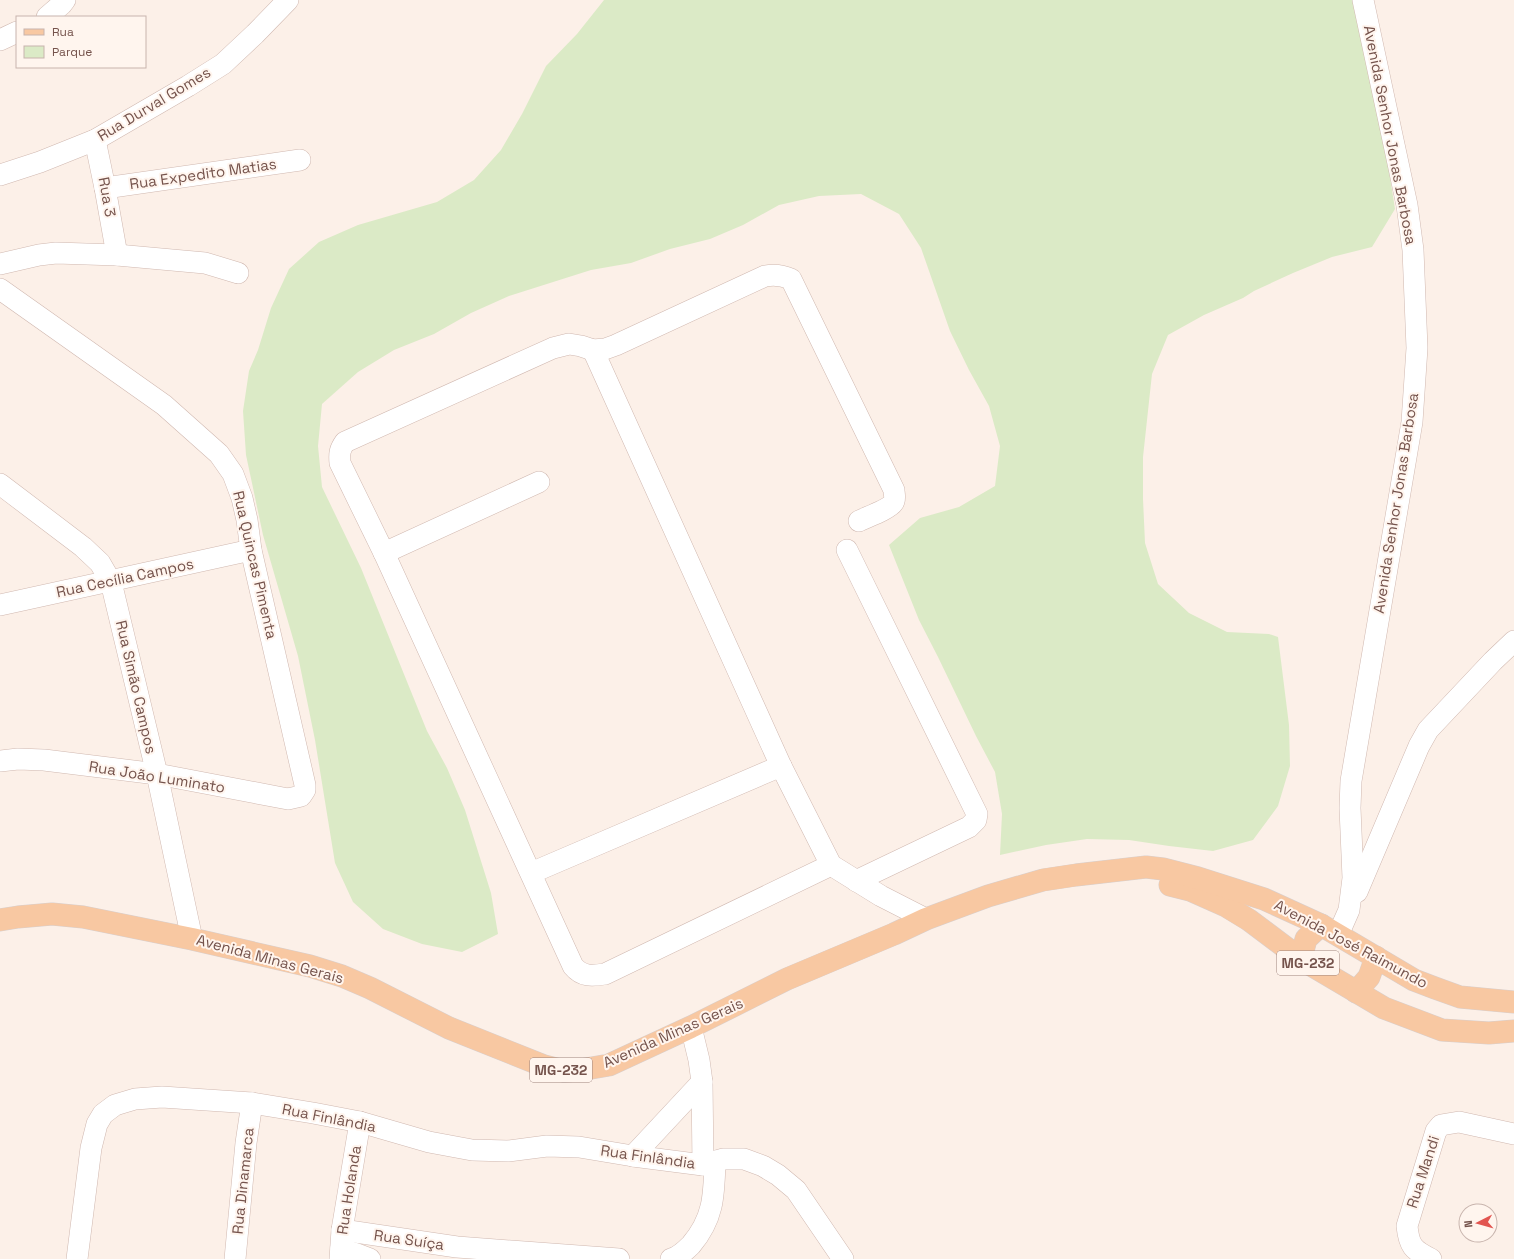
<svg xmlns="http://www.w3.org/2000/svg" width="1514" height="1259" viewBox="0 0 1514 1259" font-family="'Space Grotesk',sans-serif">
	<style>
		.green { fill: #dbeac6 }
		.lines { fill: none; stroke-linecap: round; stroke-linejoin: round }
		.minor-casing { stroke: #d0b8b0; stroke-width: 22 }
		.major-casing { stroke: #d8cfcd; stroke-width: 23 }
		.minor { stroke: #fff; stroke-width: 21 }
		.major { stroke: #f8c8a2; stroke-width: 22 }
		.labels { text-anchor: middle; stroke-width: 4; stroke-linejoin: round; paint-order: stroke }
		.shield { fill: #fff5ee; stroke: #9e847d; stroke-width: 1 }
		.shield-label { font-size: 14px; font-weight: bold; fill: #75534c }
		.street-label { font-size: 15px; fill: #75534c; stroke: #fff5ee }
	</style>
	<rect width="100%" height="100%" fill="#fcf0e8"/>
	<polygon class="green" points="604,0 1356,0 1382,126 1395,209 1372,247 1332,257 1293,273 1254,291 1243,298 1204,315 1168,335 1152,374 1143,457 1143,499 1145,543 1158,584 1189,613 1227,632 1269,634 1278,637 1289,725 1290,766 1278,806 1253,840 1213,851 1169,846 1129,840 1087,839 1046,845 1000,855 1002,814 995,772 976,736 938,657 919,620 889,545 920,518 959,507 995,486 1000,446 989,406 969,370 950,331 921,248 899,214 861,194 819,196 779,205 743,225 710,239 670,249 631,263 591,270 509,296 471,313 434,334 394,350 358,372 322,404 318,446 322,487 361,568 427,731 447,768 465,810 491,893 498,934 462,952 422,944 383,929 353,902 335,863 315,740 298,656 263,535 246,455 243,411 249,371 258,350 271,308 289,269 319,242 358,225 437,202 474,180 501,150 522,114 546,66 577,34"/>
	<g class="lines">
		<defs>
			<g id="minor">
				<polyline points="47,17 62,4 65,0"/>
				<polyline points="0,40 17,32"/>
				<polyline points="95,140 105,188 117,255"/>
				<polyline points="0,175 40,162 95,140 188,86 223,64 255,34 288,0"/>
				<polyline points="105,188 300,160"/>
				<polyline points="0,264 39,255 56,253 117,255 205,263 238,273"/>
				<polyline points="0,289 164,405 219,454 233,474 242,498 247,520 251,550 305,785 305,790 301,796 288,799 157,774 44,760 18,759 0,761"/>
				<polyline points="593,350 781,766 831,865 881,896 926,919"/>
				<polyline points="0,484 83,547 100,563 111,582 157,774 192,939"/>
				<polyline points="847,550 977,814 976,820 969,827 856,881"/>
				<polyline points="384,553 539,482"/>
				<polyline points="0,605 251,550"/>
				<path d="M 831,865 L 605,974 C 592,976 582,977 573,966 L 384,553 L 340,463 C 339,453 340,449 345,442 L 553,348 L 569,344 L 581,346 L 593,350 L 605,349 L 616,345 L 765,276 C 775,274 782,275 791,279 L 894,490 C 894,494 896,499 893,503 C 889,509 867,517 859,521"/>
				<polyline points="531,873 781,766"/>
				<polyline points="1357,892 1419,746 1428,730 1493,661 1514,641"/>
				<polyline points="1338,935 1349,910 1353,878 1350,808 1351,781 1412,422 1417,348 1413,250 1407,205 1363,0"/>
				<polyline points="691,1027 699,1060 702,1082 703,1165"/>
				<polyline points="633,1156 702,1082"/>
				<polyline points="342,1230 457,1247 619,1259"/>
				<polyline points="341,1249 357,1254 370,1259"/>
				<polyline points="77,1259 91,1148 97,1124 103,1114 115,1105 135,1099 162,1097 252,1103 313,1113 360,1122 429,1142 472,1150 508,1151 547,1146 579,1147 633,1156 703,1165 723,1159 744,1159 763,1166 778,1175 796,1190 843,1259"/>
				<polyline points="235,1259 246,1143 252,1103"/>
				<polyline points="340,1259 342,1230 360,1122"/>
				<path d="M 671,1259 C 679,1257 686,1250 691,1245 C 714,1218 714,1195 715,1161"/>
				<path d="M 1431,1259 C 1413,1250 1409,1246 1407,1226 L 1436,1131 L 1441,1125 L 1459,1122 L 1514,1134"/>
			</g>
			<g id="major">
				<polyline points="1170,885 1190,890 1226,906 1249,920 1301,959 1384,1008 1442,1030 1489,1033 1514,1031"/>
				<polyline points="0,920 18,917 52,914 83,917 192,939 310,966 342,976 370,988 449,1028 544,1066 564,1071 580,1070 609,1065 691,1027 787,979 894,934 926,919 988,896 1043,880 1076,875 1146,867 1163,869 1198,878 1264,899 1321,925 1414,980 1435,988 1460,997 1514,1002"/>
				<polyline points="1301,959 1306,939 1321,925"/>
				<polyline points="1356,992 1369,977 1376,957"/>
			</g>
		</defs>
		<use href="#minor" class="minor-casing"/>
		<use href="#major" class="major-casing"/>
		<use href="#minor" class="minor"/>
		<use href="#major" class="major"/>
	</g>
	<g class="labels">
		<g class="shield">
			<rect x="1277" y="951" width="62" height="24" rx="3"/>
			<rect x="530" y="1058" width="62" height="24" rx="3"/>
		</g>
		<g class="shield-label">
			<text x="1308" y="968">MG-232</text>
			<text x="561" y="1075">MG-232</text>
		</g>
		<g class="street-label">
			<text transform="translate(154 104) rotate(-31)" y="5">Rua Durval Gomes</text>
			<text transform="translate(1390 135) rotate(79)" y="5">Avenida Senhor Jonas Barbosa</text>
			<text transform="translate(203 174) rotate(-8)" y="5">Rua Expedito Matias</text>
			<text transform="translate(107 197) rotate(80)" y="5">Rua 3</text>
			<text transform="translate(1396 503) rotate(-81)" y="5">Avenida Senhor Jonas Barbosa</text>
			<text transform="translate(255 565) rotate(77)" y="5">Rua Quincas Pimenta</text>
			<text transform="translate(125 578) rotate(-12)" y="5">Rua Cecília Campos</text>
			<text transform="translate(136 687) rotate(77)" y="5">Rua Simão Campos</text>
			<text transform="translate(157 777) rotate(9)" y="5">Rua João Luminato</text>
			<text transform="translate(1351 944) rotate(28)" y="5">Avenida José Raimundo</text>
			<text transform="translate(270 959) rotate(15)" y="5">Avenida Minas Gerais</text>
			<text transform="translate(673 1033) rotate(-24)" y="5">Avenida Minas Gerais</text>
			<text transform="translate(329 1118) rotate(11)" y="5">Rua Finlândia</text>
			<text transform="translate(648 1157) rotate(8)" y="5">Rua Finlândia</text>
			<text transform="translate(1423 1172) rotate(-72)" y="5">Rua Mandi</text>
			<text transform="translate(243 1181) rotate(-84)" y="5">Rua Dinamarca</text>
			<text transform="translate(349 1190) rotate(-81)" y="5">Rua Holanda</text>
			<text transform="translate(409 1240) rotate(8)" y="5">Rua Suíça</text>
		</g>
	</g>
	<rect x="16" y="16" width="130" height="52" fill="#fff5ee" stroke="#c8b4ad"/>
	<rect x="24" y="29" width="20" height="6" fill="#f8c8a2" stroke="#c8b4ad"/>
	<text x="52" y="36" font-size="12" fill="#75534c">Rua</text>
	<rect x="24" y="46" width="20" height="12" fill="#dbeac6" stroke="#c8b4ad"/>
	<text x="52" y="56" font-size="12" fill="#75534c">Parque</text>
	<g transform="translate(1478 1223) rotate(264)"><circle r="19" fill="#fff5ee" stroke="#c8b4ad"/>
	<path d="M0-3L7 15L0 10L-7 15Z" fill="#e25550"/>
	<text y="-6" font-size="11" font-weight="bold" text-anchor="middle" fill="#75534c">N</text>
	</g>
</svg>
